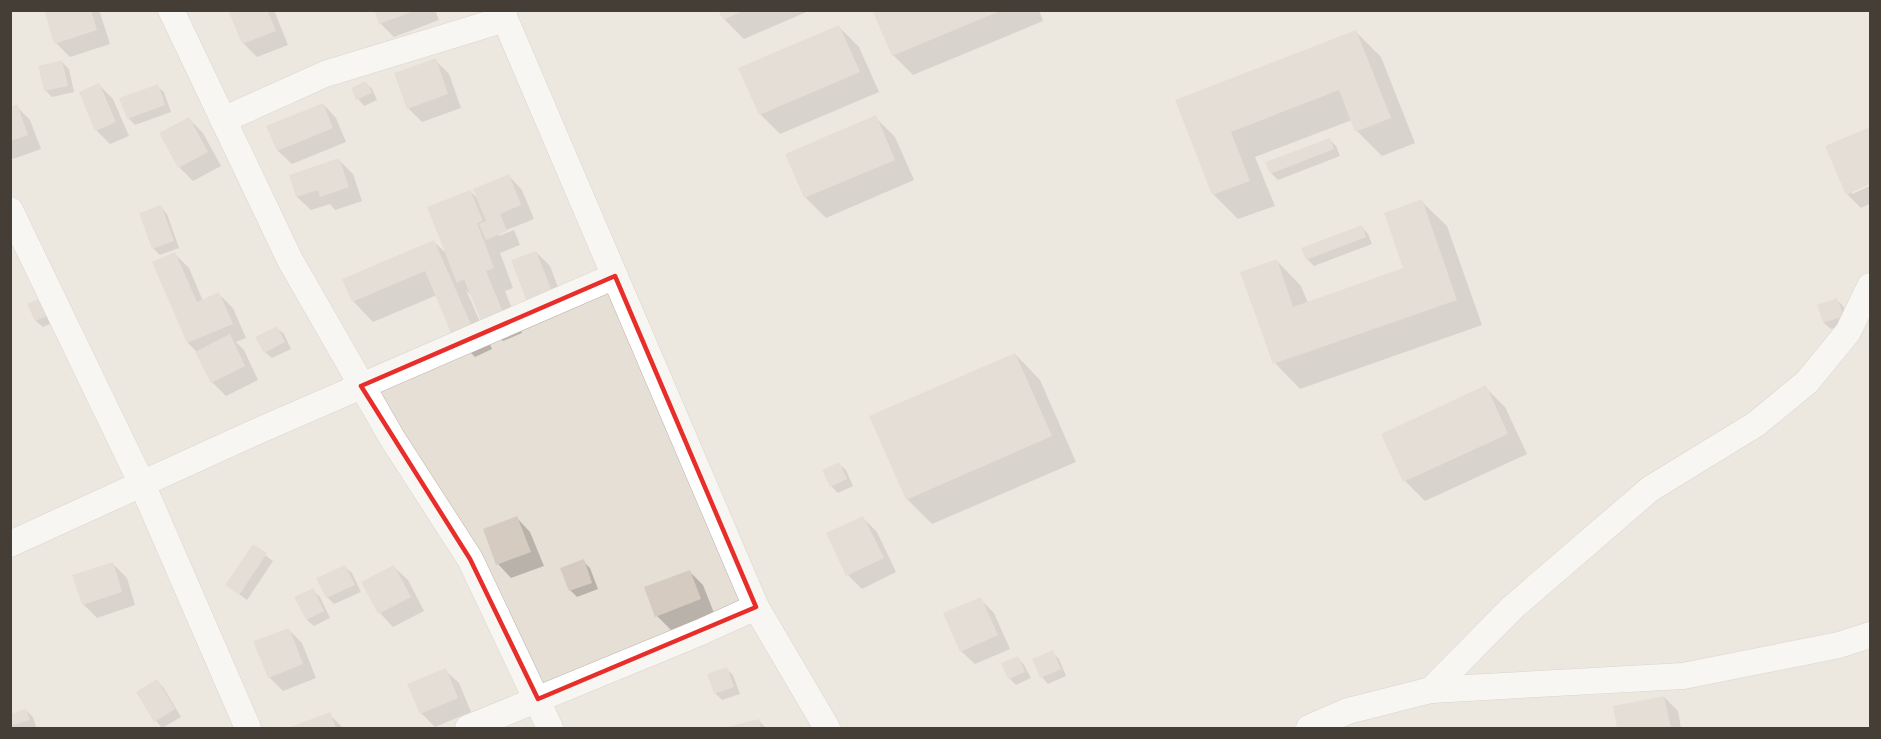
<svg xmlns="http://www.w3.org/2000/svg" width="1881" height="739" viewBox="0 0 1881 739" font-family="'Golos Text',sans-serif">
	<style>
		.residential { fill: #e6dfd6 }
		.shadow { fill: #0003 }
		.building { fill: #d6cbc1 }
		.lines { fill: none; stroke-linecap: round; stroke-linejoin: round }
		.minor-casing { stroke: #bdb4ab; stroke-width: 27 }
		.minor { stroke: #fff; stroke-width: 26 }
		.marked { fill: none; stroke: #e72e2a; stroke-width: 4.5; stroke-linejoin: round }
	</style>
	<rect width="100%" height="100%" fill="#f2eee8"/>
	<rect class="residential" x="11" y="11" width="1859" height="717"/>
	<g class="shadow">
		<polygon points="45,10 99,10 110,44 70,57 56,43"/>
		<polygon points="230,10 274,10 288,45 257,57 243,43"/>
		<polygon points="376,10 435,10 439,20 394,37 380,23"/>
		<polygon points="720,10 811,10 744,39 724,19"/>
		<polygon points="880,10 1039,10 1043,21 913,75 893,55"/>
		<polygon points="839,27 859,47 879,92 780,134 760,114"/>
		<polygon points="1356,32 1381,57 1415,143 1382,156 1357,131 1352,120 1255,157 1275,206 1238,219 1213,194 1177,101"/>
		<polygon points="435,60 449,74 461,108 422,122 408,108"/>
		<polygon points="62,62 69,69 74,92 52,97 45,90"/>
		<polygon points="365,82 372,89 377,100 364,106 358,99"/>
		<polygon points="99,85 113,99 129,136 110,144 96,130"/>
		<polygon points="157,86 164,92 171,112 135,125 128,118"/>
		<polygon points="323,104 336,118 346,142 292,164 278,151 268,127"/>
		<polygon points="16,106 30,120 41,149 13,159 10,156 10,108"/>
		<polygon points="875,117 895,137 914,180 826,218 806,198 787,155"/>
		<polygon points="189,119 203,133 221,166 193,181 179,167"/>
		<polygon points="1870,129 1870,183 1852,190 1852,194 1870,186 1870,204 1861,208 1847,194 1827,146"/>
		<polygon points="1329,139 1336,146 1340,156 1278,180 1271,173"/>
		<polygon points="339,160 353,174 362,201 335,210 330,204 311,210 297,197 291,176"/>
		<polygon points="509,176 522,190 534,219 499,233 499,236 514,230 520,245 500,253 513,288 505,291 522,333 503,341 482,321 473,297 466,290 492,349 475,357 455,337 437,295 373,322 353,301 433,241 448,255 470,191 479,200"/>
		<polygon points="1421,201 1447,226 1482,325 1300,389 1275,363 1276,260 1301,286 1308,303 1405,269"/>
		<polygon points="161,207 167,214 179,248 160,255 153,248"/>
		<polygon points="1362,227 1368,234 1372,244 1314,266 1307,259"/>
		<polygon points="536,252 550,266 565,306 528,301"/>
		<polygon points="175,254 189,268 203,301 219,294 233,308 246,338 236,342 244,350 258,380 226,396 212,382 197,352 188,343 154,263"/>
		<polygon points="1836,299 1843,306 1849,322 1831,329 1824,323 1818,306"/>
		<polygon points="41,300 54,322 43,327 36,321"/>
		<polygon points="277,328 284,334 291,349 272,358 265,352"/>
		<polygon points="1015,354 1040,380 1076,462 932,524 907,499"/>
		<polygon points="1485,387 1505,407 1527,454 1425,501 1405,481"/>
		<polygon points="839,464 846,470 853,486 838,493 831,486"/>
		<polygon points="517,518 530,532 544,566 511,578 498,564 485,530"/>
		<polygon points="863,518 877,532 896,572 862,589 848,575"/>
		<polygon points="253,546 273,561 247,600 227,585"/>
		<polygon points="583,561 590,568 598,589 577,597 570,590"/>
		<polygon points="113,564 127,578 135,605 97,618 83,604"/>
		<polygon points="345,567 352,573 361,592 334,604 327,597"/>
		<polygon points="394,567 408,580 424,611 393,627 380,613 363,583"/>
		<polygon points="689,571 703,585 714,613 671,630 657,616"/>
		<polygon points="313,590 320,597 330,618 314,626 307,620"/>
		<polygon points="980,599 994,613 1010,649 975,664 961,651"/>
		<polygon points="288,629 302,643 316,678 283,691 269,677"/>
		<polygon points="1052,652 1059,659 1066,676 1048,684 1042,677"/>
		<polygon points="1018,658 1024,665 1031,678 1016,685 1009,678"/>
		<polygon points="726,669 733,675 740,694 722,700 715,693"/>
		<polygon points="445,670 459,683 471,712 435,727 421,713"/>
		<polygon points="157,681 163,687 181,717 162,728 156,721"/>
		<polygon points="1664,697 1678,711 1681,728 1619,728 1615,707"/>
		<polygon points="26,710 33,717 36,727 10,728 10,715"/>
		<polygon points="329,714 343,728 291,728"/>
		<polygon points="758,720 766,728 728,728"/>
	</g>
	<g class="building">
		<polygon points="44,10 91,10 97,30 54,44"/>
		<polygon points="228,10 267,10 276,31 242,44"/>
		<polygon points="374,10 414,10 414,11 379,24"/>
		<polygon points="718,10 745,10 723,20"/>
		<polygon points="876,10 1000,10 1000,11 892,56 873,12"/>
		<polygon points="839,25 860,72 759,115 738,68"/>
		<polygon points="1356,30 1391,118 1355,132 1339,90 1231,132 1250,181 1212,195 1175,100"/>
		<polygon points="436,58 448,94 407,109 394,73"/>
		<polygon points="62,60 68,86 44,91 38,66"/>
		<polygon points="366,81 372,93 356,100 351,88"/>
		<polygon points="99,83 116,122 95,131 79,92"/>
		<polygon points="158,84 165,105 127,119 119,98"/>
		<polygon points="323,103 333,128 277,151 266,126"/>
		<polygon points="17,104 28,135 10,141 10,107"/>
		<polygon points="876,115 895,160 804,198 785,154"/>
		<polygon points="189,117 208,152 178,168 159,133"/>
		<polygon points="1870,127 1870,184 1846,195 1825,146"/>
		<polygon points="1330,138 1334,149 1270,174 1265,162"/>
		<polygon points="339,158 349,187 320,197 318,190 296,197 289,175"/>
		<polygon points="509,174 521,205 500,214 507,231 486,240 479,224 486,221 473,189"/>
		<polygon points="470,190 483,221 477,223 494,268 486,271 503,313 481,321 464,279 457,283 427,207"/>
		<polygon points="1422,199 1457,300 1273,364 1240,272 1277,259 1293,307 1403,268 1384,213"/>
		<polygon points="161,205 174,241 152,249 139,213"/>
		<polygon points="1362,225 1366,237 1306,260 1301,248"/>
		<polygon points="434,240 473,329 453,338 425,271 352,302 342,279"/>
		<polygon points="536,251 552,292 527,302 511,260"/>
		<polygon points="175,252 197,302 219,292 233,324 187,343 152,262"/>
		<polygon points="41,298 49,315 35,321 27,304"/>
		<polygon points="1837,298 1844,316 1823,323 1817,305"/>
		<polygon points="277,326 285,342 264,353 255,337"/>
		<polygon points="230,334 245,366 211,383 195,352"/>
		<polygon points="1015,353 1052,436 906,500 869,416"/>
		<polygon points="1486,385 1508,434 1403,482 1381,434"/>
		<polygon points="839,462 847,479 830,487 822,470"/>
		<polygon points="517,516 531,552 496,565 483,529"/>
		<polygon points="863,516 884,558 846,576 826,533"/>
		<polygon points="253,544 267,553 239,595 225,585"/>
		<polygon points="584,559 592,583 569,591 560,568"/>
		<polygon points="113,562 122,592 82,605 72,575"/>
		<polygon points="345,565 355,585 326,598 316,578"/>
		<polygon points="394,565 411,597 378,614 361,582"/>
		<polygon points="690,570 701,599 655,617 644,587"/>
		<polygon points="313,588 324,611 306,620 294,597"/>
		<polygon points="981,597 998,635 960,652 943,613"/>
		<polygon points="289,628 303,664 268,678 253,641"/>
		<polygon points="1053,650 1061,669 1040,678 1032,659"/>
		<polygon points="1018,656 1025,672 1008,679 1001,663"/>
		<polygon points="727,667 734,687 714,694 707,674"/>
		<polygon points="446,668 458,698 420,714 407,684"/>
		<polygon points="157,679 175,709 154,722 136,692"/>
		<polygon points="1664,696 1671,728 1617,728 1613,706"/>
		<polygon points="26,709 30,720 10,726 10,714"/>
		<polygon points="330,712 336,728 288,728"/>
		<polygon points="759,719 761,728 722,728"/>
	</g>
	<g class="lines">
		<defs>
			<g id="minor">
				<polyline points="171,10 290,260 392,438 470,559 550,728"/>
				<polyline points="223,120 325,74 505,19"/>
				<polyline points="10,210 142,484 248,728"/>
				<polyline points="10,544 251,434 615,276"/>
				<polyline points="756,607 827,728"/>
				<polyline points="1431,690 1513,607 1650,489 1756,424 1807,382 1848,332 1870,286"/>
				<polyline points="468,728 701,632 756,607 505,19 503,10"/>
				<polyline points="1309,728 1348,711 1431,690 1683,676 1839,645 1870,635"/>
			</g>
		</defs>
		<use href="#minor" class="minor-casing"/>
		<use href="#minor" class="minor"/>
	</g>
	<path d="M0 0H1881V739H0ZM 615,276 L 756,607 L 538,699 L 470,559 L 361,386 Z" fill="#f2eee8" fill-opacity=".55" fill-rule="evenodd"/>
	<path class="marked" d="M 615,276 L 756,607 L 538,699 L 470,559 L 361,386 Z"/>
	<rect width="1881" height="739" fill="none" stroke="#453e37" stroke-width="24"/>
</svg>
